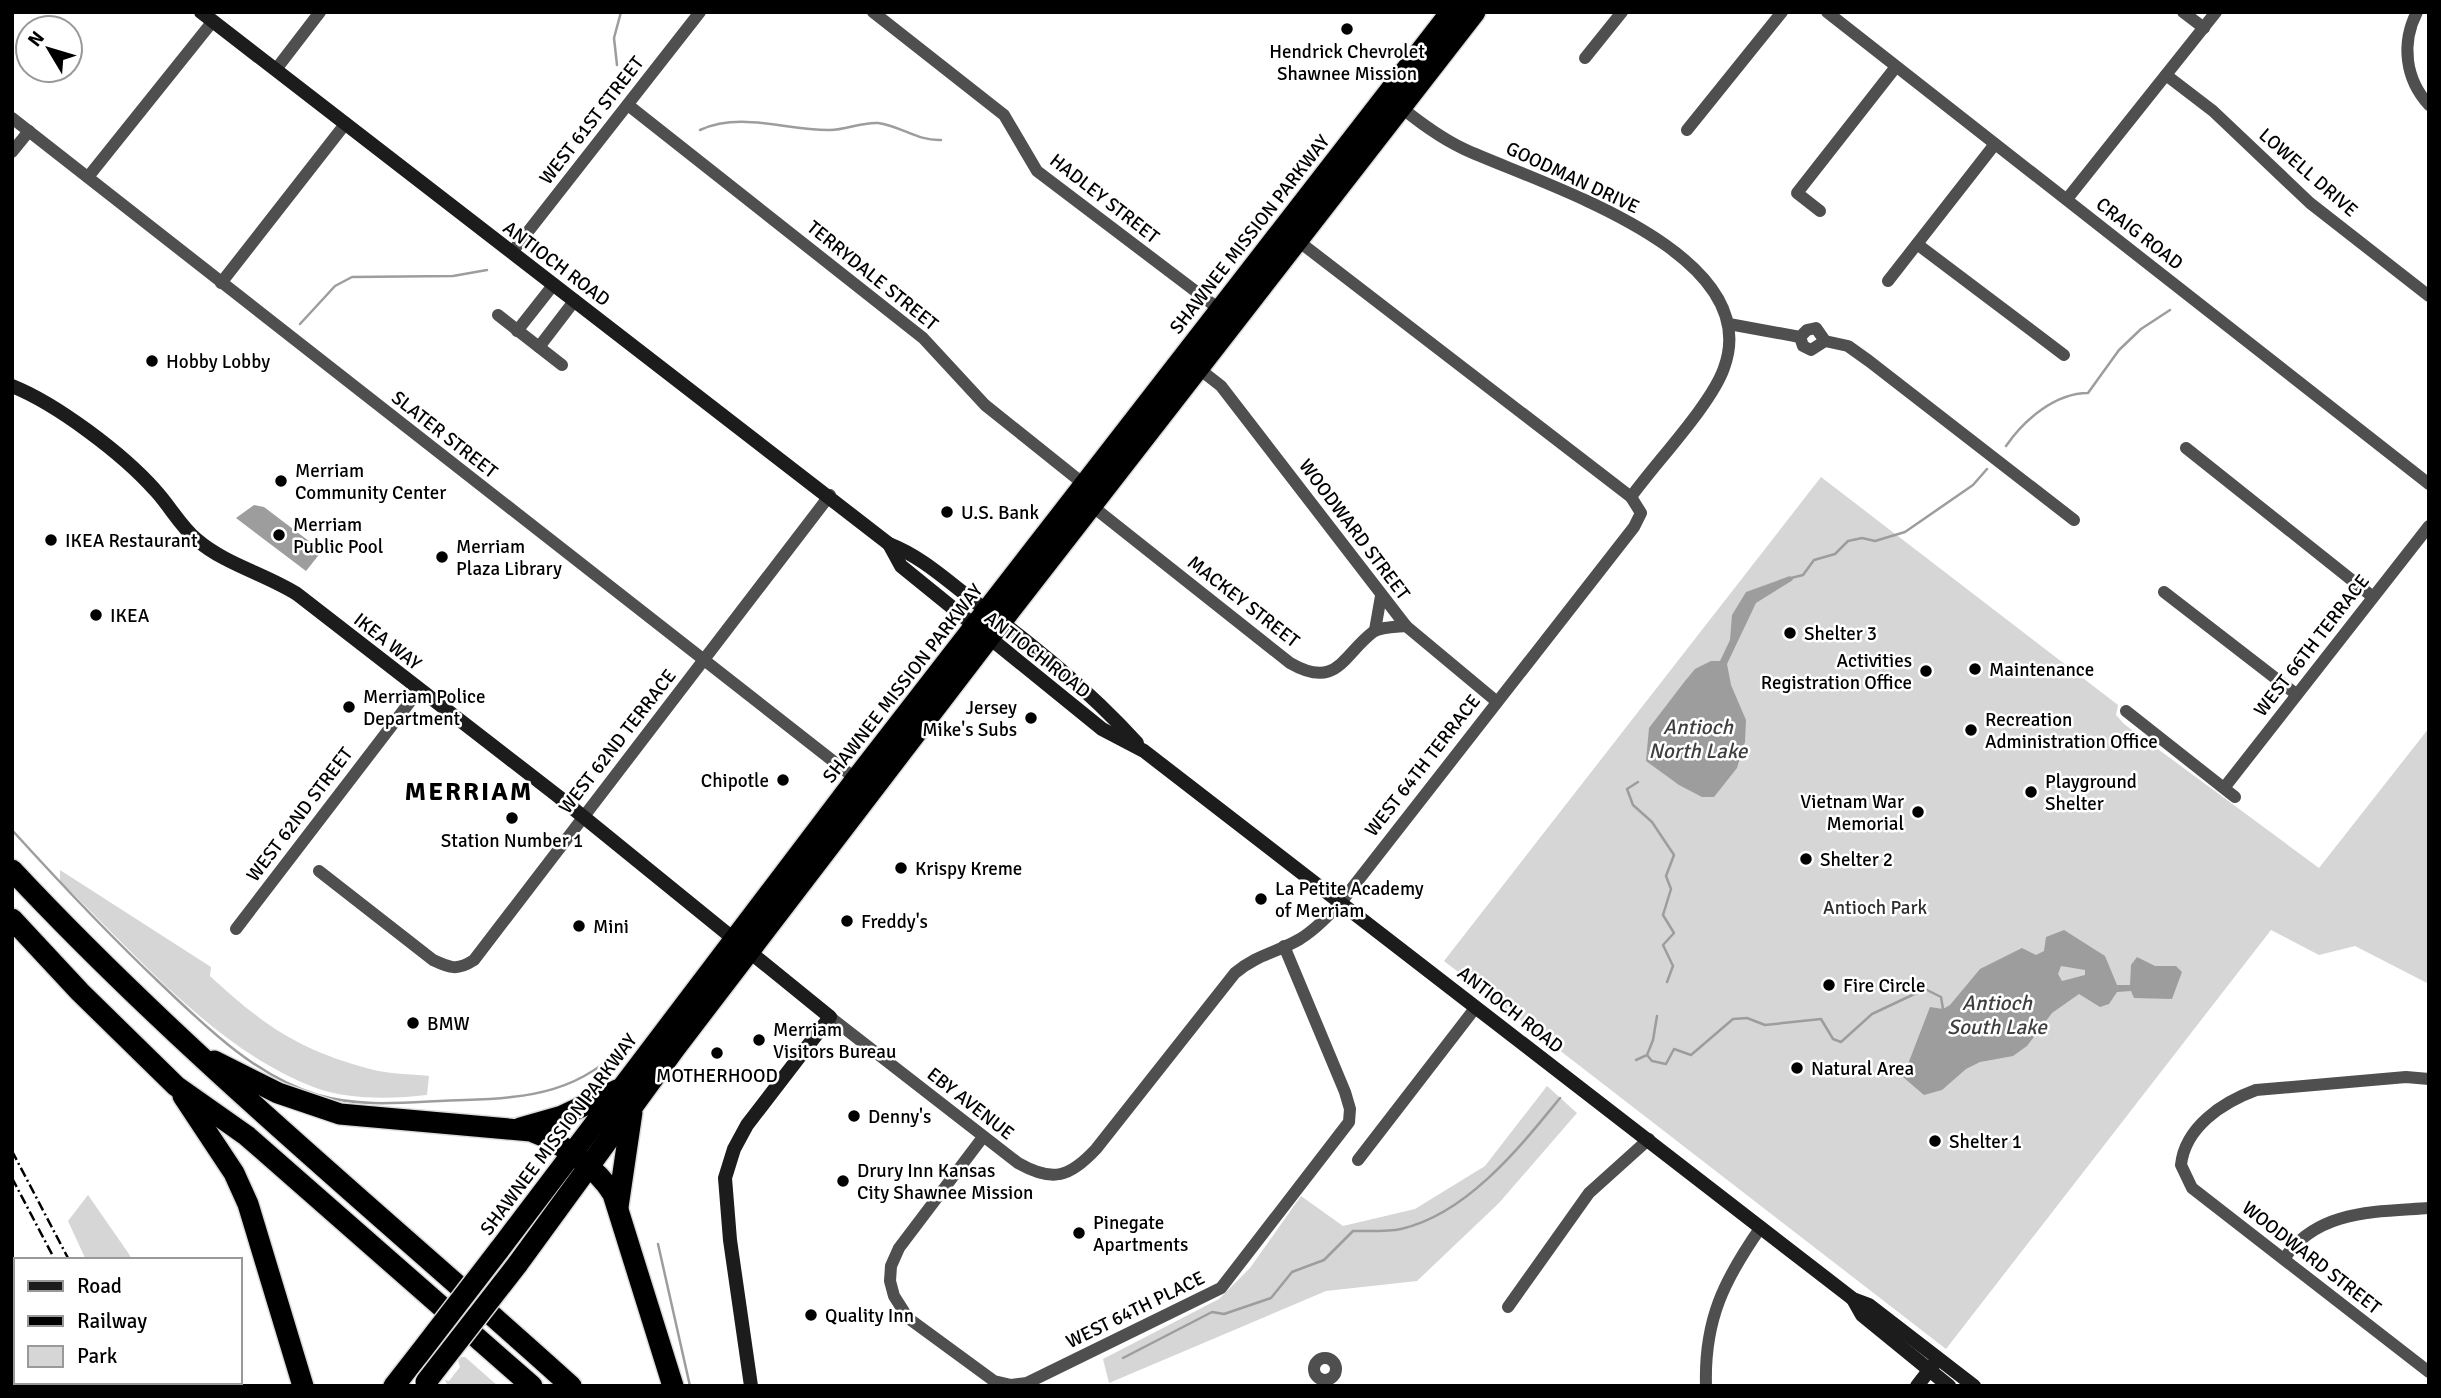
<svg xmlns="http://www.w3.org/2000/svg" width="2441" height="1398" viewBox="0 0 2441 1398" font-family="Signika,sans-serif">
	<style>
		.green { fill: #d6d6d6 }
		.water { fill: #9d9d9d; fill-rule: evenodd }
		.lines { fill: none; stroke-linecap: round; stroke-linejoin: round }
		.stream { stroke: #9d9d9d; stroke-width: 2.5 }
		.highway-casing { stroke: #dbdbdb; stroke-width: 24 }
		.street { stroke: #4f4f4f; stroke-width: 12 }
		.secondary { stroke: #1c1c1c; stroke-width: 14 }
		.highway { stroke: #000; stroke-width: 21 }
		.rail { stroke: #000; stroke-width: 2.5; stroke-dasharray: 10 3.5 2 3.5; stroke-linecap: butt }
		.highway-bridge-casing { stroke: #dbdbdb; stroke-width: 24; stroke-linecap: butt }
		.highway-bridge { stroke: #000; stroke-width: 21 }
		.poi-dot { fill: #000; stroke: #fff; stroke-width: 2.5 }
		.labels { text-anchor: middle; stroke-width: 5; stroke-linejoin: round; paint-order: stroke }
		.poi-label { font-size: 19px; fill: #000; stroke: #fff; text-anchor: start }
		.street-label { font-size: 19px; fill: #000; stroke: #fff }
		.park-label { font-size: 19px; fill: #2d2d2d; stroke: #fff }
		.water-label { font-size: 21px; font-style: italic; fill: #3e3e3e; stroke: #fff }
		.district-label { font-size: 26px; font-weight: bold; letter-spacing: 2px; fill: #000; stroke: #fff }
	</style>
	<rect width="100%" height="100%" fill="#fff"/>
	<g class="green">
		<polygon points="1821,477 2118,705 2116,715 2124,724 2319,868 2429,728 2429,984 2355,946 2319,955 2271,930 1946,1349 1444,961"/>
		<path d="M 60,870 L 211,967 L 210,976 C 264,1026 299,1050 370,1069 C 389,1074 410,1074 429,1076 L 427,1095 C 394,1099 348,1100 316,1088 C 215,1050 137,955 60,881 Z"/>
		<polygon points="1547,1086 1577,1113 1499,1203 1417,1281 1326,1291 1109,1383 1103,1359 1219,1299 1250,1268 1301,1196 1343,1226 1415,1209 1485,1166"/>
		<polygon points="88,1195 129,1254 132,1260 86,1260 68,1221"/>
		<polygon points="461,1357 465,1357 498,1386 448,1386 445,1380 449,1381 460,1367 458,1361"/>
	</g>
	<g class="water">
		<polygon points="254,505 264,507 322,551 306,571 236,518"/>
		<polygon points="1790,576 1793,580 1756,603 1727,664 1731,685 1746,720 1745,742 1737,768 1714,797 1702,797 1679,785 1646,761 1649,728 1685,681 1695,669 1711,661 1720,661 1730,640 1732,615 1746,592"/>
		<path d="M 2064,930 L 2105,956 L 2117,985 L 2130,985 L 2131,965 L 2137,957 L 2155,966 L 2176,966 L 2182,972 L 2172,999 L 2134,998 L 2131,991 L 2117,992 L 2109,1004 L 2100,1007 L 2079,994 L 2052,1013 L 2027,1046 L 2013,1056 L 1980,1062 L 1966,1069 L 1942,1090 L 1924,1095 L 1903,1077 L 1930,1007 L 1943,1009 L 1950,1005 L 1980,969 L 2022,948 L 2036,955 L 2044,951 L 2046,937 ZM 2061,966 L 2085,970 L 2085,975 L 2062,981 L 2058,974 Z"/>
	</g>
	<g class="lines">
		<g class="stream">
			<polyline points="617,65 614,38 621,12"/>
			<path d="M 700,130 C 741,111 788,131 830,130 C 846,130 861,122 878,123 C 901,126 917,141 941,140"/>
			<polyline points="300,324 335,286 352,277 453,276 487,270"/>
			<path d="M 2006,446 C 2024,420 2055,393 2088,393 L 2119,350 L 2141,329 L 2170,310"/>
			<polyline points="1791,578 1803,575 1814,560 1835,554 1848,541 1862,538 1875,541 1905,532 1973,485 1987,469"/>
			<polyline points="1638,782 1627,789 1633,805 1652,822 1674,855 1666,876 1671,889 1663,915 1674,933 1663,945 1673,966 1667,982"/>
			<path d="M 12,830 C 61,884 110,936 163,986 C 207,1028 257,1077 318,1095 C 366,1109 415,1101 465,1100 C 530,1098 582,1092 628,1041"/>
			<polyline points="1647,1055 1652,1061 1666,1064 1674,1049 1691,1055 1733,1019 1747,1018 1765,1025 1821,1019 1833,1039 1841,1042 1872,1014 1925,989 1941,997 1943,1009"/>
			<polyline points="1636,1060 1647,1055 1653,1040 1657,1016"/>
			<polyline points="658,1244 690,1386"/>
			<path d="M 1123,1358 L 1212,1312 L 1224,1314 L 1271,1298 L 1292,1272 L 1324,1260 L 1353,1231 C 1369,1231 1387,1232 1401,1229 C 1467,1214 1520,1147 1560,1098"/>
		</g>
		<defs>
			<g id="highway">
				<path d="M 12,870 C 186,1056 383,1216 571,1386"/>
				<polyline points="12,919 80,992 176,1086 247,1136 532,1386"/>
				<path d="M 214,1061 L 278,1093 L 340,1114 L 531,1131 C 559,1141 598,1169 613,1194 L 673,1386"/>
				<polyline points="183,1096 234,1173 248,1204 303,1386"/>
				<polyline points="520,1128 562,1116 617,1090"/>
				<polyline points="618,1207 632,1112"/>
				<polyline points="499,1250 856,779 1451,12"/>
				<polyline points="517,1265 676,1047 988,639 1475,12"/>
				<polyline points="394,1386 419,1354"/>
			</g>
		</defs>
		<use href="#highway" class="highway-casing"/>
		<g class="street">
			<polyline points="873,12 1004,115 1037,171 1223,312"/>
			<polyline points="1827,12 2429,484"/>
			<polyline points="2183,12 2204,28"/>
			<path d="M 2417,12 C 2401,43 2405,79 2429,105"/>
			<polyline points="1585,58 1622,12"/>
			<polyline points="277,68 320,12"/>
			<polyline points="2166,75 2213,111 2310,203 2429,296"/>
			<polyline points="628,105 923,338 985,405 1085,485"/>
			<polyline points="12,118 856,779"/>
			<polyline points="1687,130 1782,12"/>
			<polyline points="12,152 29,131"/>
			<polyline points="88,177 213,21"/>
			<polyline points="2067,199 2216,12"/>
			<polyline points="1820,211 1797,193 1895,68"/>
			<polyline points="1293,237 1631,497"/>
			<polyline points="1917,244 2064,355"/>
			<polyline points="512,252 700,12"/>
			<polyline points="1888,281 1995,144"/>
			<polyline points="221,283 346,123"/>
			<polyline points="498,315 562,365"/>
			<polyline points="1729,324 1800,337 1807,330 1816,328 1825,341"/>
			<polyline points="517,331 554,284"/>
			<polyline points="1800,337 1803,346 1811,350 1825,341"/>
			<polyline points="1825,341 1848,346 1869,361 2074,520"/>
			<polyline points="539,347 575,300"/>
			<polyline points="1198,368 1221,386 1406,626 1496,701"/>
			<polyline points="2186,448 2373,597"/>
			<path d="M 1092,506 L 1290,663 C 1337,690 1342,656 1373,632 C 1380,627 1396,627 1406,626"/>
			<polyline points="2164,592 2296,694"/>
			<polyline points="1375,630 1381,596"/>
			<polyline points="2126,711 2235,797"/>
			<polyline points="2224,788 2429,526"/>
			<path d="M 319,871 L 433,960 C 450,968 457,971 474,960 L 830,495"/>
			<polyline points="236,929 419,690"/>
			<path d="M 830,1017 L 1018,1163 C 1053,1183 1070,1177 1096,1149 L 1235,973 C 1258,954 1276,953 1300,939 C 1316,929 1329,915 1342,901 L 1634,527 L 1641,513 L 1631,497 C 1656,462 1711,405 1724,368 C 1767,251 1540,184 1464,149 C 1440,138 1418,121 1398,105"/>
			<path d="M 2429,1079 L 2406,1077 L 2256,1090 C 2223,1102 2185,1127 2181,1165 L 2192,1188 L 2429,1372"/>
			<polyline points="983,1137 899,1248 891,1266 890,1281 894,1296 908,1318 994,1381 1011,1385 1027,1383 1221,1288 1349,1122 1350,1109 1345,1092 1284,946"/>
			<polyline points="1358,1160 1476,1007"/>
			<path d="M 2284,1259 C 2317,1209 2376,1212 2429,1208"/>
			<polyline points="1508,1307 1589,1193 1649,1139"/>
			<circle cx="1325" cy="1369" r="11"/>
			<path d="M 1706,1386 C 1704,1320 1724,1280 1761,1227"/>
		</g>
		<g class="secondary">
			<path d="M 201,12 L 889,544 C 920,556 944,578 970,598 C 1029,642 1087,688 1137,743"/>
			<path d="M 12,386 C 57,404 123,454 155,490 C 170,506 180,526 197,540 C 225,564 265,574 297,594 L 559,797 L 830,1017 L 747,1125 L 734,1149 L 725,1178 L 730,1240 L 751,1386"/>
			<polyline points="889,544 901,566 1102,729 1144,751 1853,1299 1869,1305 1974,1386"/>
			<polyline points="12,1297 16,1307"/>
			<polyline points="1853,1299 1862,1315 1949,1386"/>
			<polyline points="32,1382 33,1386"/>
			<polyline points="1917,1386 1934,1364"/>
		</g>
		<use href="#highway" class="highway"/>
		<g class="rail">
			<polyline points="12,1151 69,1260"/>
			<polyline points="12,1178 55,1260"/>
			<polyline points="113,1382 114,1386"/>
			<polyline points="125,1382 127,1386"/>
		</g>
		<defs>
			<g id="highway-bridge">
				<polyline points="419,1354 499,1250"/>
				<polyline points="426,1382 517,1265"/>
			</g>
		</defs>
		<use href="#highway-bridge" class="highway-bridge-casing"/>
		<use href="#highway-bridge" class="highway-bridge"/>
	</g>
	<g class="poi-dot">
		<circle cx="1347" cy="29" r="7"/>
		<circle cx="152" cy="361" r="7"/>
		<circle cx="281" cy="481" r="7"/>
		<circle cx="947" cy="512" r="7"/>
		<circle cx="279" cy="535" r="7"/>
		<circle cx="51" cy="540" r="7"/>
		<circle cx="442" cy="557" r="7"/>
		<circle cx="96" cy="615" r="7"/>
		<circle cx="1790" cy="633" r="7"/>
		<circle cx="1975" cy="669" r="7"/>
		<circle cx="1926" cy="671" r="7"/>
		<circle cx="349" cy="707" r="7"/>
		<circle cx="1031" cy="718" r="7"/>
		<circle cx="1971" cy="730" r="7"/>
		<circle cx="783" cy="780" r="7"/>
		<circle cx="2031" cy="792" r="7"/>
		<circle cx="1918" cy="812" r="7"/>
		<circle cx="512" cy="818" r="7"/>
		<circle cx="1806" cy="859" r="7"/>
		<circle cx="901" cy="868" r="7"/>
		<circle cx="1261" cy="899" r="7"/>
		<circle cx="847" cy="921" r="7"/>
		<circle cx="579" cy="926" r="7"/>
		<circle cx="1829" cy="985" r="7"/>
		<circle cx="413" cy="1023" r="7"/>
		<circle cx="759" cy="1040" r="7"/>
		<circle cx="717" cy="1053" r="7"/>
		<circle cx="1797" cy="1068" r="7"/>
		<circle cx="854" cy="1116" r="7"/>
		<circle cx="1935" cy="1141" r="7"/>
		<circle cx="843" cy="1181" r="7"/>
		<circle cx="1079" cy="1233" r="7"/>
		<circle cx="811" cy="1315" r="7"/>
	</g>
	<g class="labels">
		<g class="poi-label">
			<text x="1347" y="58" text-anchor="middle">Hendrick Chevrolet<tspan x="1347" dy="22">Shawnee Mission</tspan></text>
			<text x="166" y="368">Hobby Lobby</text>
			<text x="295" y="477">Merriam<tspan x="295" dy="22">Community Center</tspan></text>
			<text x="961" y="519">U.S. Bank</text>
			<text x="293" y="531">Merriam<tspan x="293" dy="22">Public Pool</tspan></text>
			<text x="65" y="547">IKEA Restaurant</text>
			<text x="456" y="553">Merriam<tspan x="456" dy="22">Plaza Library</tspan></text>
			<text x="110" y="622">IKEA</text>
			<text x="1804" y="640">Shelter 3</text>
			<text x="1912" y="667" text-anchor="end">Activities<tspan x="1912" dy="22">Registration Office</tspan></text>
			<text x="1989" y="676">Maintenance</text>
			<text x="363" y="703">Merriam Police<tspan x="363" dy="22">Department</tspan></text>
			<text x="1017" y="714" text-anchor="end">Jersey<tspan x="1017" dy="22">Mike's Subs</tspan></text>
			<text x="1985" y="726">Recreation<tspan x="1985" dy="22">Administration Office</tspan></text>
			<text x="769" y="787" text-anchor="end">Chipotle</text>
			<text x="2045" y="788">Playground<tspan x="2045" dy="22">Shelter</tspan></text>
			<text x="1904" y="808" text-anchor="end">Vietnam War<tspan x="1904" dy="22">Memorial</tspan></text>
			<text x="512" y="847" text-anchor="middle">Station Number 1</text>
			<text x="1820" y="866">Shelter 2</text>
			<text x="915" y="875">Krispy Kreme</text>
			<text x="1275" y="895">La Petite Academy<tspan x="1275" dy="22">of Merriam</tspan></text>
			<text x="861" y="928">Freddy's</text>
			<text x="593" y="933">Mini</text>
			<text x="1843" y="992">Fire Circle</text>
			<text x="427" y="1030">BMW</text>
			<text x="773" y="1036">Merriam<tspan x="773" dy="22">Visitors Bureau</tspan></text>
			<text x="1811" y="1075">Natural Area</text>
			<text x="717" y="1082" text-anchor="middle">MOTHERHOOD</text>
			<text x="868" y="1123">Denny's</text>
			<text x="1949" y="1148">Shelter 1</text>
			<text x="857" y="1177">Drury Inn Kansas<tspan x="857" dy="22">City Shawnee Mission</tspan></text>
			<text x="1093" y="1229">Pinegate<tspan x="1093" dy="22">Apartments</tspan></text>
			<text x="825" y="1322">Quality Inn</text>
		</g>
		<g class="street-label">
			<text transform="translate(591 120) rotate(-52)" y="7">WEST 61ST STREET</text>
			<text transform="translate(2309 172) rotate(41)" y="7">LOWELL DRIVE</text>
			<text transform="translate(1573 177) rotate(25)" y="7">GOODMAN DRIVE</text>
			<text transform="translate(1105 198) rotate(38)" y="7">HADLEY STREET</text>
			<text transform="translate(2140 233) rotate(38)" y="7">CRAIG ROAD</text>
			<text transform="translate(1249 234) rotate(-52)" y="7">SHAWNEE MISSION PARKWAY</text>
			<text transform="translate(557 263) rotate(37)" y="7">ANTIOCH ROAD</text>
			<text transform="translate(873 275) rotate(39)" y="7">TERRYDALE STREET</text>
			<text transform="translate(445 434) rotate(38)" y="7">SLATER STREET</text>
			<text transform="translate(1355 529) rotate(53)" y="7">WOODWARD STREET</text>
			<text transform="translate(1244 601) rotate(38)" y="7">MACKEY STREET</text>
			<text transform="translate(388 641) rotate(38)" y="7">IKEA WAY</text>
			<text transform="translate(2311 645) rotate(-52)" y="7">WEST 66TH TERRACE</text>
			<text transform="translate(1038 654) rotate(38)" y="7">ANTIOCH ROAD</text>
			<text transform="translate(902 683) rotate(-52)" y="7">SHAWNEE MISSION PARKWAY</text>
			<text transform="translate(617 741) rotate(-52)" y="7">WEST 62ND TERRACE</text>
			<text transform="translate(1422 765) rotate(-52)" y="7">WEST 64TH TERRACE</text>
			<text transform="translate(299 814) rotate(-53)" y="7">WEST 62ND STREET</text>
			<text transform="translate(1511 1009) rotate(38)" y="7">ANTIOCH ROAD</text>
			<text transform="translate(971 1103) rotate(38)" y="7">EBY AVENUE</text>
			<text transform="translate(558 1134) rotate(-53)" y="7">SHAWNEE MISSION PARKWAY</text>
			<text transform="translate(2312 1257) rotate(38)" y="7">WOODWARD STREET</text>
			<text transform="translate(1135 1309) rotate(-26)" y="7">WEST 64TH PLACE</text>
		</g>
		<g class="park-label">
			<text x="1875" y="914">Antioch Park</text>
		</g>
		<g class="water-label">
			<text x="1698" y="734">Antioch<tspan x="1698" dy="24">North Lake</tspan></text>
			<text x="1997" y="1010">Antioch<tspan x="1997" dy="24">South Lake</tspan></text>
		</g>
		<g class="district-label">
			<text x="469" y="800">MERRIAM</text>
		</g>
	</g>
	<rect width="2441" height="1398" fill="none" stroke="#000000" stroke-width="28"/>
	<rect x="14" y="1258" width="228" height="126" fill="#ffffff" stroke="#999999" stroke-width="2"/>
	<rect x="28" y="1281" width="35" height="10" fill="#1c1c1c" stroke="#999999" stroke-width="2"/>
	<text x="77" y="1293" font-size="21" fill="#000000">Road</text>
	<rect x="28" y="1316" width="35" height="10" fill="#000000" stroke="#999999" stroke-width="2"/>
	<text x="77" y="1328" font-size="21" fill="#000000">Railway</text>
	<rect x="28" y="1346" width="35" height="21" fill="#d6d6d6" stroke="#999999" stroke-width="2"/>
	<text x="77" y="1363" font-size="21" fill="#000000">Park</text>
	<g transform="translate(49 49) rotate(308)"><circle r="33" fill="#ffffff" stroke="#999999" stroke-width="2"/>
	<path d="M0-5L12 26L0 18L-12 26Z" fill="#000000"/>
	<text y="-10" font-size="19" font-weight="bold" text-anchor="middle" fill="#000000">N</text>
	</g>
</svg>
